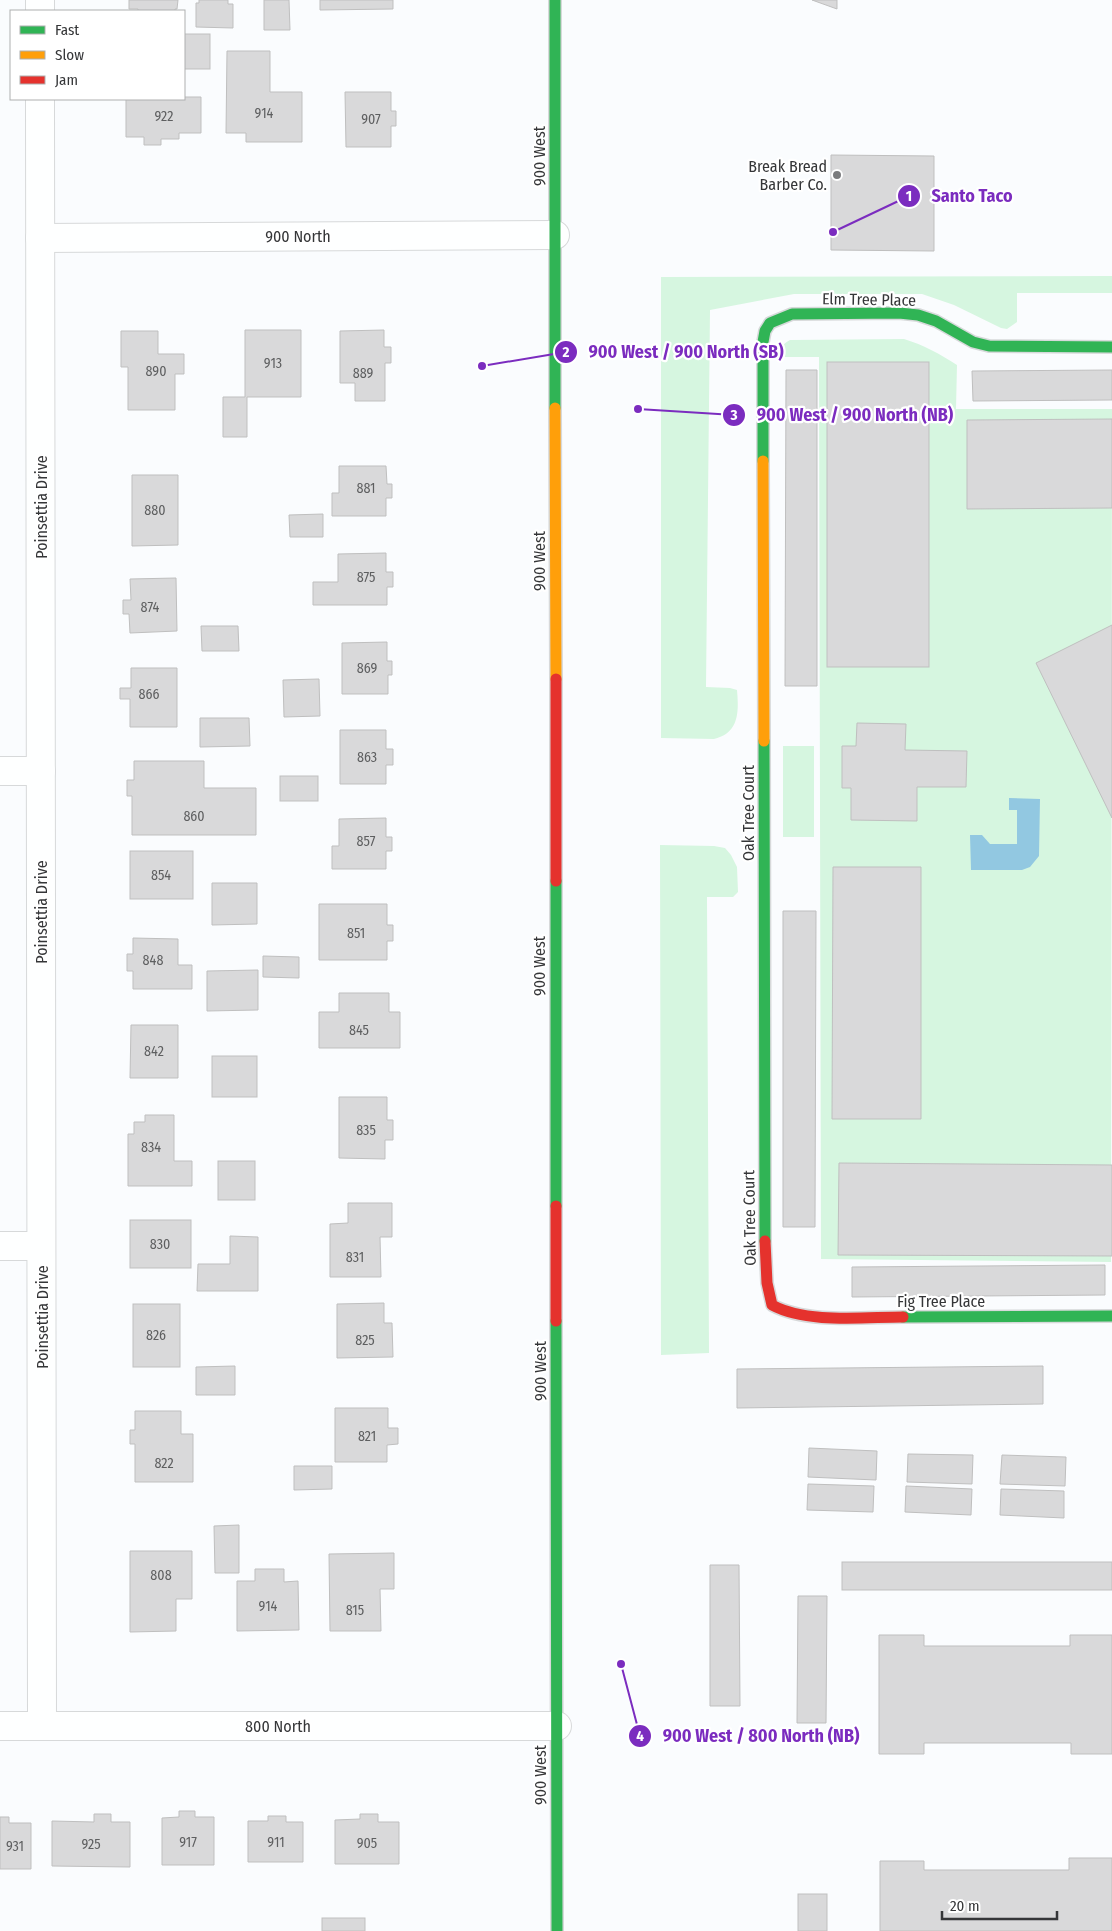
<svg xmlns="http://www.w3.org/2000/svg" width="1112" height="1931" viewBox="0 0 1112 1931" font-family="'Fira Sans Condensed',sans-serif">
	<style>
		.green { fill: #d6f6e0 }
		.water { fill: #92c8e1 }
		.building { fill: #d9d9da; stroke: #bfbfbf }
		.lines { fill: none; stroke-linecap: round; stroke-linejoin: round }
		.street-casing { stroke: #d7d9da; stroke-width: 30 }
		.fast-casing { stroke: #d7d9da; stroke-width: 14 }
		.slow-casing { stroke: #d7d9da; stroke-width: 14 }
		.jam-casing { stroke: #d7d9da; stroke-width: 14 }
		.street { stroke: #feffff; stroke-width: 28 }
		.fast { stroke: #30b455; stroke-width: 11 }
		.slow { stroke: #ff9f0a; stroke-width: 11 }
		.jam { stroke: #e5322d; stroke-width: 11 }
		.poi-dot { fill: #7a7b7d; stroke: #fff; stroke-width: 2 }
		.labels { text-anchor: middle; stroke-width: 4.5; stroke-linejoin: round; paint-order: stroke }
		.number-label { font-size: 14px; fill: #5e5f60 }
		.street-label { font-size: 16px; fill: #353638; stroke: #fff }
		.poi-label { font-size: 16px; fill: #353638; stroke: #fff; text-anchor: end }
		.leader { fill: none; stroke: #7b2cbf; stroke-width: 2 }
		.callout-dot { fill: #7b2cbf; stroke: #fff; stroke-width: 2 }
		.mark-label { font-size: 15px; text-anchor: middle; font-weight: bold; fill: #fff }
		.callout-label { font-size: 18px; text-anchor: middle; font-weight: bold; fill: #7b2cbf; stroke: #fff; stroke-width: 4.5; stroke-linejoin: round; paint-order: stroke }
	</style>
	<rect width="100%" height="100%" fill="#fafcfe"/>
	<g class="green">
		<path d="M 1112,276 L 1112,293 L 1017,293 L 1017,322 L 1007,329 L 1001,328 L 954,305 L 922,294 L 794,294 L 710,310 L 706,687 L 730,688 L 737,690 C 739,712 739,733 714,739 L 661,738 L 661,277 Z"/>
		<path d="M 904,339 C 924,345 940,354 957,365 L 956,409 L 1112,409 L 1111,1299 L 1111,1262 L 821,1259 L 819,357 L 781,357 C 781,348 781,345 790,340 Z"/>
		<rect x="783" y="746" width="31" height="91"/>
		<polygon points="660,845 714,846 725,848 731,855 737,867 738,892 733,897 707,897 709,1353 661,1355"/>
	</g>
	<polygon class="water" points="1009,798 1040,799 1039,856 1030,867 1022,870 971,870 970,835 982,835 990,844 1017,844 1017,810 1009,810"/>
	<g class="building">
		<polygon points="129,0 178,0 177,9 175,9 175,11 138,11 138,9 129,9"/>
		<polygon points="199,0 228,0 228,4 233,4 233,28 196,27 196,3 199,3"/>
		<polygon points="264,0 289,0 290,30 264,30"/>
		<polygon points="320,0 393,0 393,9 320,10"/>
		<polygon points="812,0 837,0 837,9"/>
		<rect x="184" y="34" width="26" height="35"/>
		<polygon points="227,51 270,51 270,92 302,92 302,142 246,142 246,133 226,133"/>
		<polygon points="345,92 391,92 391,111 396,111 396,126 391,126 391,147 346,147"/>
		<polygon points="184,97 201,97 201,133 179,133 179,139 161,139 161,145 144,145 144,137 126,137 126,99 184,99"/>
		<polygon points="831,155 934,156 934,251 831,250"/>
		<polygon points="245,330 301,330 301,397 247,397 247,437 223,437 223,397 245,397"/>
		<polygon points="384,330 384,347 391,347 391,363 385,363 385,401 355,401 355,383 340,383 340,331"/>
		<polygon points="121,331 158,331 158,354 184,354 184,374 175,374 175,410 128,410 128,367 121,367"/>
		<rect x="827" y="362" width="102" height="305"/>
		<polygon points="786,370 817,370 817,686 785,686"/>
		<polygon points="1112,370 1112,400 973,401 972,371"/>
		<polygon points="1112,419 1112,508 967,509 967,420"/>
		<polygon points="339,466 386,466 387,484 392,484 392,498 386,498 386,516 332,516 332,493 339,493"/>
		<polygon points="132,475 178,475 178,545 132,546"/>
		<polygon points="323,514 323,537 290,537 289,515"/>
		<polygon points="386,553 386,572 393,572 393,587 387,587 387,605 313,605 313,582 338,582 338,554"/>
		<polygon points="176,578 177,631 130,633 129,614 123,614 123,600 131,600 130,579"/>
		<polygon points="1112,625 1112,818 1036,663"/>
		<polygon points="201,626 238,626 239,651 202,651"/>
		<polygon points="387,642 387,661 392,661 392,675 388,675 388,694 342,694 342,643"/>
		<polygon points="131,668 177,668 177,727 130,727 130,699 120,699 120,688 131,688"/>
		<polygon points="319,679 320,716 284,717 283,680"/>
		<polygon points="200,718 249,718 250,746 200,747"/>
		<polygon points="857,723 906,724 905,750 967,751 966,787 917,787 917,821 851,820 851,788 842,788 842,746 856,746"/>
		<polygon points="340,730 386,730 386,749 393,749 393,765 386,765 386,784 340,784"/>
		<polygon points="134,761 204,761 204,788 256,788 256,835 132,835 132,796 127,796 127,780 134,780"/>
		<rect x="280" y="776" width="38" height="25"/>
		<polygon points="386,818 386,837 392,837 392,851 386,851 386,869 332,869 332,846 339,846 339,819"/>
		<rect x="130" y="851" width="63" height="48"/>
		<polygon points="833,867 921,867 921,1119 832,1119"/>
		<polygon points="212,883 257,883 257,924 212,925"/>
		<polygon points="319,904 387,904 387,925 393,925 393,941 387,941 387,960 319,960"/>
		<polygon points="783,911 816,911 815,1227 783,1227"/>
		<polygon points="133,938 178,939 178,965 192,965 192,989 133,989 133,971 127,971 127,954 133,954"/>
		<polygon points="263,956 299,957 299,978 263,977"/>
		<polygon points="258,970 258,1010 207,1011 207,971"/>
		<polygon points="339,993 389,993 389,1012 400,1012 400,1048 319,1048 319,1012 339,1012"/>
		<polygon points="131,1025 178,1025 178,1078 130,1078"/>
		<rect x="212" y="1056" width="45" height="41"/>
		<polygon points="339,1097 387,1097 387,1120 393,1120 393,1140 385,1140 385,1159 339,1158"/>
		<polygon points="145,1115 174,1115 174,1161 192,1161 192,1186 128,1186 128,1134 134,1134 134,1122 145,1122"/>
		<rect x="218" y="1161" width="37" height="39"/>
		<polygon points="839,1163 1112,1165 1112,1256 838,1255"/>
		<polygon points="348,1203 392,1203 392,1237 380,1237 381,1277 330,1277 330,1224 348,1223"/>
		<rect x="130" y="1220" width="61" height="48"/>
		<polygon points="230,1236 258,1237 258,1291 197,1291 198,1264 230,1264"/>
		<polygon points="1105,1265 1105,1295 852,1297 852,1267"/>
		<polygon points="384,1303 384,1323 392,1323 393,1357 337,1358 337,1304"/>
		<rect x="133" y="1304" width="47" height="63"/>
		<polygon points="235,1366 235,1395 196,1395 196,1367"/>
		<polygon points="1043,1366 1043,1404 737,1408 737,1369"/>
		<polygon points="335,1408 388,1408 388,1428 398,1428 398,1444 387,1445 387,1462 335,1462"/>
		<polygon points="135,1411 181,1411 181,1434 193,1434 193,1482 135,1482 135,1444 130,1444 130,1430 135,1430"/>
		<polygon points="809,1448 877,1451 876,1480 808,1477"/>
		<polygon points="908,1454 973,1455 972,1484 907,1482"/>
		<polygon points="1002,1455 1066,1457 1065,1486 1000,1484"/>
		<polygon points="294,1466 332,1466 332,1489 294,1490"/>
		<polygon points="808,1484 874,1486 873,1512 807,1510"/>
		<polygon points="906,1486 972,1489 971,1515 905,1512"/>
		<polygon points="1001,1489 1064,1491 1064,1518 1000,1515"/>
		<polygon points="239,1525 239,1573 215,1573 214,1526"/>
		<polygon points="130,1551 192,1551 192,1599 176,1599 176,1631 130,1632"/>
		<polygon points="394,1553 394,1589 380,1589 381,1631 330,1631 329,1554"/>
		<rect x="842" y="1562" width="270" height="28"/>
		<polygon points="710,1565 739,1565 740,1706 710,1706"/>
		<polygon points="255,1569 284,1569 284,1582 298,1581 299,1630 237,1631 237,1581 255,1581"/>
		<polygon points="798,1596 827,1596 826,1723 797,1723"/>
		<polygon points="879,1635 924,1635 924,1646 1070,1646 1070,1635 1112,1635 1112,1754 1071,1754 1071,1743 924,1743 924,1754 879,1754"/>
		<polygon points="179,1811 195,1811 195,1817 214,1817 214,1865 162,1865 162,1818 179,1817"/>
		<polygon points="94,1814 111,1814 111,1822 130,1822 130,1867 52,1866 52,1821 94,1822"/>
		<polygon points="360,1814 378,1814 378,1822 399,1822 399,1864 335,1864 335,1820 360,1819"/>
		<polygon points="268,1816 286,1816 286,1822 303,1822 303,1862 248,1862 248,1821 268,1821"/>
		<polygon points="0,1817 9,1817 9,1823 31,1823 31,1869 0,1869"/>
		<polygon points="1069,1858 1112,1858 1112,1931 880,1931 880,1861 924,1861 924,1870 1069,1870"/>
		<rect x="798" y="1894" width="29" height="37"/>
		<rect x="322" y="1918" width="43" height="13"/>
	</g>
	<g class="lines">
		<defs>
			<g id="street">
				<polyline points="40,0 40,11"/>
				<polyline points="40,99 42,1726"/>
				<polyline points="40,238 555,235"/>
				<polyline points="0,771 41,771"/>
				<polyline points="0,1246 41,1246"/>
				<polyline points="0,1726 557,1726"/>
			</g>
			<g id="fast">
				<polyline points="555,0 555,408"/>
				<polyline points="763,461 763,342 765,331 770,323 792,314 899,313 918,315 936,321 973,342 989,346 1112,347"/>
				<polyline points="764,741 765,1241"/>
				<polyline points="556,881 556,1206"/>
				<polyline points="903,1317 1112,1316"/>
				<polyline points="556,1321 557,1931"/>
			</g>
			<g id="slow">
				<polyline points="555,408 556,679"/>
				<polyline points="763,461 764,741"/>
			</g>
			<g id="jam">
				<polyline points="556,679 556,881"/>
				<polyline points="556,1206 556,1321"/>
				<path d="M 765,1241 L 767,1283 L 772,1305 C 807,1324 864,1317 903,1317"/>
			</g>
		</defs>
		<use href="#street" class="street-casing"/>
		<use href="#fast" class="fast-casing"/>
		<use href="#slow" class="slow-casing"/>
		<use href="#jam" class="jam-casing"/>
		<use href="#street" class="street"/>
		<use href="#fast" class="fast"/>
		<use href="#slow" class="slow"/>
		<use href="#jam" class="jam"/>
	</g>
	<circle class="poi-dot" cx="837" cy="175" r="5"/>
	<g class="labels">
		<g class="number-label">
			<text x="264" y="118">914</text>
			<text x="164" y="121">922</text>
			<text x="371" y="124">907</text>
			<text x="273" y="368">913</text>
			<text x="156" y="376">890</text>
			<text x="363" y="378">889</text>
			<text x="366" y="493">881</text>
			<text x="155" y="515">880</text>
			<text x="366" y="582">875</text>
			<text x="150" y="612">874</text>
			<text x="367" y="673">869</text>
			<text x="149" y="699">866</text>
			<text x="367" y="762">863</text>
			<text x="194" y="821">860</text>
			<text x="366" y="846">857</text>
			<text x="161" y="880">854</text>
			<text x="356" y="938">851</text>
			<text x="153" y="965">848</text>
			<text x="359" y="1035">845</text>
			<text x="154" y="1056">842</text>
			<text x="366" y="1135">835</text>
			<text x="151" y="1152">834</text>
			<text x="160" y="1249">830</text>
			<text x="355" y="1262">831</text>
			<text x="156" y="1340">826</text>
			<text x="365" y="1345">825</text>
			<text x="367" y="1441">821</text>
			<text x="164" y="1468">822</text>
			<text x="161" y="1580">808</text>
			<text x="268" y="1611">914</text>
			<text x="355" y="1615">815</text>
			<text x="188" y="1847">917</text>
			<text x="276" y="1847">911</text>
			<text x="367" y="1848">905</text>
			<text x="91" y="1849">925</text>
			<text x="15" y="1851">931</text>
		</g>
		<g class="street-label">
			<text transform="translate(539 156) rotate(-90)" y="6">900 West</text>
			<text x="298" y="242">900 North</text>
			<text transform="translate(869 299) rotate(1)" y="6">Elm Tree Place</text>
			<text transform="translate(41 507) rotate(-90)" y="6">Poinsettia Drive</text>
			<text transform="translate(539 561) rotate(-90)" y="6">900 West</text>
			<text transform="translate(748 813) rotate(-90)" y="6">Oak Tree Court</text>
			<text transform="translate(41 912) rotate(-90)" y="6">Poinsettia Drive</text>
			<text transform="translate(539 966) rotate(-90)" y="6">900 West</text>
			<text transform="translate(749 1218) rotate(-91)" y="6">Oak Tree Court</text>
			<text x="941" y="1307">Fig Tree Place</text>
			<text transform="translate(42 1317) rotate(-90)" y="6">Poinsettia Drive</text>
			<text transform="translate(540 1371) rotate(-90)" y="6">900 West</text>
			<text x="278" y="1732">800 North</text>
			<text transform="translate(540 1775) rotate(-90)" y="6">900 West</text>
		</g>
		<g class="poi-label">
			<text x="827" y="172">Break Bread<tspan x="827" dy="18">Barber Co.</tspan></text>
		</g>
	</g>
	<path class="leader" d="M833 232L909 196M482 366L566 352M638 409L734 415M621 1664L640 1736"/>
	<g class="callout-dot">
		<circle cx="833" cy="232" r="5"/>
		<circle cx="482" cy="366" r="5"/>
		<circle cx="638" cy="409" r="5"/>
		<circle cx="621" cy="1664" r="5"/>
		<circle cx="909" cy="196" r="12"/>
		<circle cx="566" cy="352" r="12"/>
		<circle cx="734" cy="415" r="12"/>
		<circle cx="640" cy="1736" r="12"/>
	</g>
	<g class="mark-label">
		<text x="909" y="201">1</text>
		<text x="566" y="357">2</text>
		<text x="734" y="420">3</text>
		<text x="640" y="1741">4</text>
	</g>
	<g class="callout-label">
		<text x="972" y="202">Santo Taco</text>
		<text x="686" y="358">900 West / 900 North (SB)</text>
		<text x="855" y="421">900 West / 900 North (NB)</text>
		<text x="761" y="1742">900 West / 800 North (NB)</text>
	</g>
	<rect x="10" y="10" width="175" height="90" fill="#ffffff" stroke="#aeafaf"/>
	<rect x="20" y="26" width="25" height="8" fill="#30b455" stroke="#aeafaf"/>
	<text x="55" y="35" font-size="15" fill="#353638">Fast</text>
	<rect x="20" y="51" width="25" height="8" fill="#ff9f0a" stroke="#aeafaf"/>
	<text x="55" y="60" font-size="15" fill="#353638">Slow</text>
	<rect x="20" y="76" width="25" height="8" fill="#e5322d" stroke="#aeafaf"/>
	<text x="55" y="85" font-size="15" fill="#353638">Jam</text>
	<path d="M942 1911v8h115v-8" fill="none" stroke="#353638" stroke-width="2.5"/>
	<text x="950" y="1911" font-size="15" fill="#353638" stroke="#ffffff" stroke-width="4" paint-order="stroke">20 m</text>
</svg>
